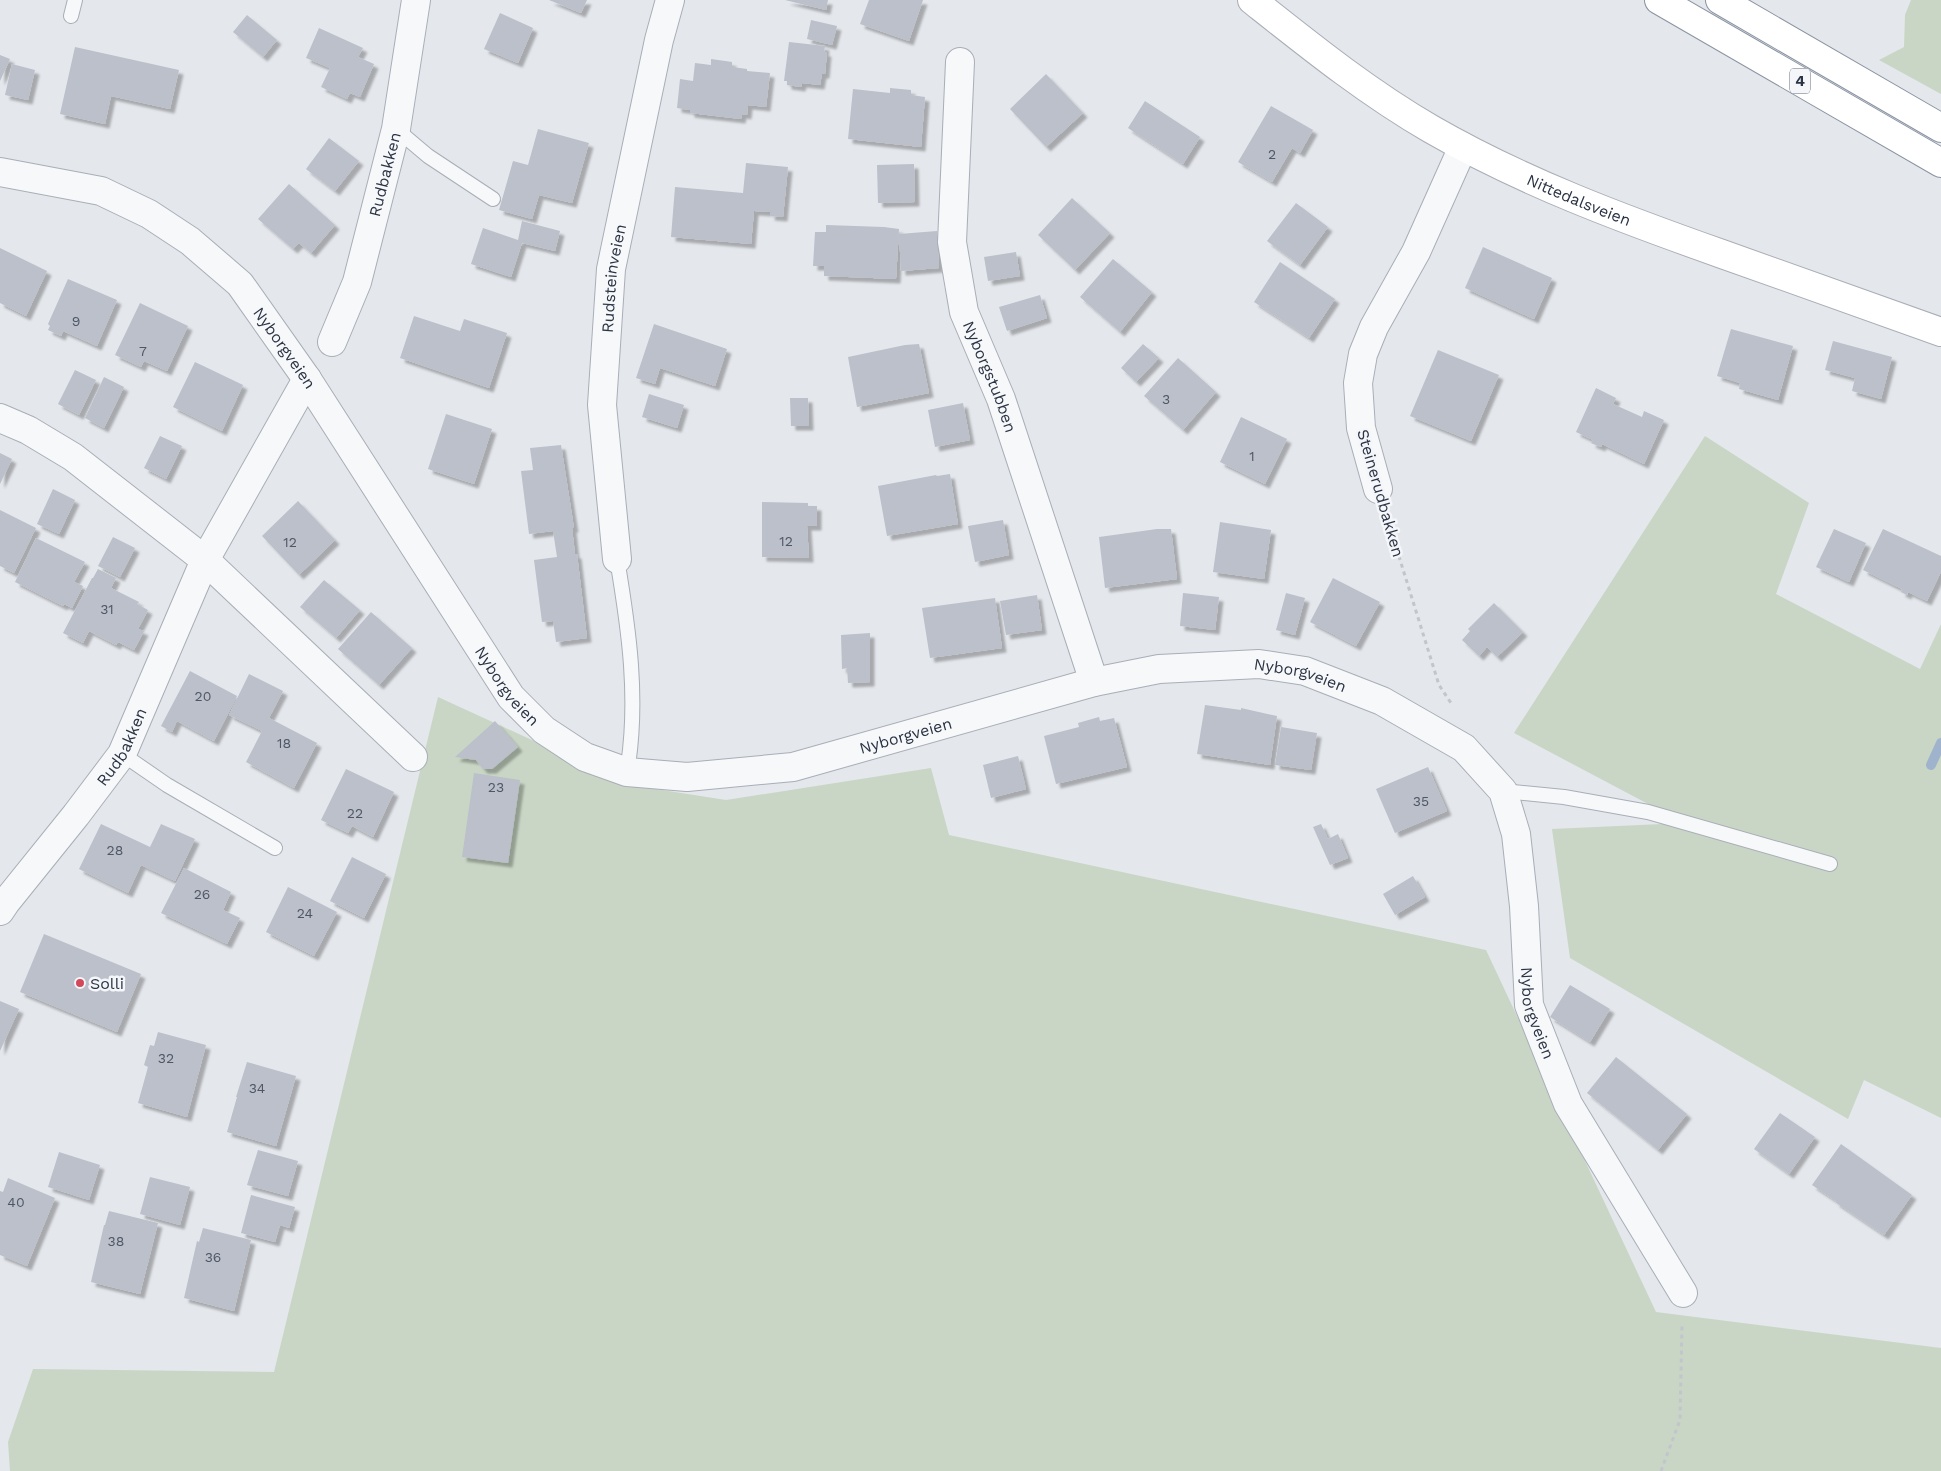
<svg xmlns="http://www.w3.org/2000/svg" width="1941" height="1471" viewBox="0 0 1941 1471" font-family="'Work Sans',sans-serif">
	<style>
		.green { fill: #c9d6c5 }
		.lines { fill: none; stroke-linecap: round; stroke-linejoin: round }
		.stream { stroke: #9fb4cc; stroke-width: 10 }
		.building { fill: #bbc0ca; filter: url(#shadow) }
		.service-casing { stroke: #a9aeb7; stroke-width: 16 }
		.minor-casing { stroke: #a9aeb7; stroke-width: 30 }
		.secondary-casing { stroke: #a9aeb7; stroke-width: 30 }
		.trunk-casing { stroke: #8b94a3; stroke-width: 30 }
		.path { stroke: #c2c5cb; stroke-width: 3; stroke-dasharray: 4 4; stroke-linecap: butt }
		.service { stroke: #f7f8fa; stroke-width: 14 }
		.minor { stroke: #f7f8fa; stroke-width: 28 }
		.secondary { stroke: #fff; stroke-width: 28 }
		.trunk { stroke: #fff; stroke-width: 28 }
		.poi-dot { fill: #d1495b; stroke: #f4f6f9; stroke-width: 2 }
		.labels { text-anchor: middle; stroke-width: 5; stroke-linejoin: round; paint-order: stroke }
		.number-label { font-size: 14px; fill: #4f5766 }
		.shield { fill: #f4f6f9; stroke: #676e7b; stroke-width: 1 }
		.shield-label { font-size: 15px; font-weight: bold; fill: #2b3445 }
		.street-label { font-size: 16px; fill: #2b3445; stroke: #f4f6f9 }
		.poi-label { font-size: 16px; fill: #2b3445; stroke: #f4f6f9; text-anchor: start }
	</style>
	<defs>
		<filter id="shadow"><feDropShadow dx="4.5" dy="4.5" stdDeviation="1" flood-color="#0004"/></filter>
	</defs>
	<rect width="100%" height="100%" fill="#e4e7ec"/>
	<g class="green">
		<polygon points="1911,0 1941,0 1941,94 1879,60 1904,47 1905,15"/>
		<polygon points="1705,436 1809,503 1776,594 1920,669 1941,624 1941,1118 1864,1080 1848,1119 1570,958 1552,829 1684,823 1514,733"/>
		<polygon points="438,697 630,785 726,800 931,768 949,835 1486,950 1656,1312 1941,1348 1941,1471 10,1471 8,1442 33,1369 274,1372"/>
	</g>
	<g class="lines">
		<polyline class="stream" points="1931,765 1941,743"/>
	</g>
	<g class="building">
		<polygon points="549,0 587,0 581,13"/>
		<polygon points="785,0 828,0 826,10"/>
		<polygon points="869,0 923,0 909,41 860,24"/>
		<polygon points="500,13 533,28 518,63 484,49"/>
		<polygon points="247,15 277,40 263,57 233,32"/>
		<polygon points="811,20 837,26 832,45 807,39"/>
		<polygon points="319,28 363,48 358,57 374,64 360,97 350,93 347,99 321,87 330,68 306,58"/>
		<polygon points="789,42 825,46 824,52 827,52 825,74 822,74 820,85 802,83 801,87 787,85 787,81 784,81"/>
		<polygon points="75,47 179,70 170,109 111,96 105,124 60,114"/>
		<polygon points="0,55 10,59 0,81"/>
		<polygon points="711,59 732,62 732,67 747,69 747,71 770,73 766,107 748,105 747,115 742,114 741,119 690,113 690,110 677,108 680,79 693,81 695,63 711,65"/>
		<polygon points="12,64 35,70 28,100 5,95"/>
		<polygon points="1046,74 1083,113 1046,147 1010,109"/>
		<polygon points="890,88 911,90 911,95 925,97 921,147 848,139 853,89 890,93"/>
		<polygon points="1145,101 1200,137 1183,164 1128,128"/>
		<polygon points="1271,106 1313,130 1300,153 1292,148 1272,182 1238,162"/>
		<polygon points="538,129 589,143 572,203 539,195 532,219 499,210 513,161 528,165"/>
		<polygon points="329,138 359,161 335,191 306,169"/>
		<polygon points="746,163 788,167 783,217 770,216 771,212 754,211 751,244 671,237 675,187 743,193"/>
		<polygon points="914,164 915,202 878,203 877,165"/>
		<polygon points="289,184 335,225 311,253 299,243 293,249 258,219"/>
		<polygon points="1072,198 1110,233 1075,270 1038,235"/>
		<polygon points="1296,203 1328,227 1300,265 1267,241"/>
		<polygon points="522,221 560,231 555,251 522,243 511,277 471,264 483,228 518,240"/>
		<polygon points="826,225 884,227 899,229 896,279 824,276 824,266 813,266 815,232 826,232"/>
		<polygon points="937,231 939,268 901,271 899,234"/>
		<polygon points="1483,247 1552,278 1534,319 1465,288"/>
		<polygon points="0,248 47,271 26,316 0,303"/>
		<polygon points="1016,252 1020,276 988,281 984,257"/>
		<polygon points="1113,259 1152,292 1120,332 1080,297"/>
		<polygon points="1280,262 1335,299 1309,338 1254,302"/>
		<polygon points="68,279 117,300 97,346 63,331 61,336 48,330 50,326 48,324"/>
		<polygon points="1040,295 1047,318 1007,331 999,307"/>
		<polygon points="140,303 188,326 167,371 144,361 141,367 115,355"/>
		<polygon points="414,316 460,331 464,319 507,333 489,388 400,358"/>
		<polygon points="654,324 727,349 715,386 660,368 655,384 636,378"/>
		<polygon points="1731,329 1793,346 1778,400 1739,389 1740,383 1717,376"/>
		<polygon points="1833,341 1892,357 1881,399 1852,391 1855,378 1825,370"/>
		<polygon points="919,344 929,393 857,407 848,357 905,345"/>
		<polygon points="1143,344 1159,358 1136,382 1121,368"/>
		<polygon points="1438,350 1499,375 1471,441 1410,416"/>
		<polygon points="1178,358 1216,392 1183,430 1144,396"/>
		<polygon points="195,362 243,385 222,431 173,407"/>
		<polygon points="75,370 96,380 79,415 58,404"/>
		<polygon points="104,377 124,387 104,428 85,418"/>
		<polygon points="1596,388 1616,398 1613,404 1642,417 1644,411 1664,420 1644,464 1602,444 1601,447 1591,443 1593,440 1576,432"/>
		<polygon points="649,394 684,405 677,428 642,417"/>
		<polygon points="790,398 808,398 809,426 791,426"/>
		<polygon points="963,403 970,440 935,447 928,410"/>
		<polygon points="446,414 492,429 474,484 428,469"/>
		<polygon points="1241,417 1287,439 1265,484 1220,462"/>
		<polygon points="160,436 182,446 166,479 144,468"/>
		<polygon points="561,445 574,528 572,528 575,554 577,554 587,638 556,642 553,621 542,622 534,560 557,557 553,531 529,534 521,471 533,470 530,448"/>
		<polygon points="0,453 12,459 0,484"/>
		<polygon points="950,474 958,524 887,536 878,486 936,475 937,476"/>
		<polygon points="53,489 75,500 59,534 37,524"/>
		<polygon points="298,501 335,540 299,575 262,536"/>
		<polygon points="762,502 808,503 808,506 817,506 817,526 807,526 809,558 762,557"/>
		<polygon points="0,510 36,528 14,573 0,566"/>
		<polygon points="1003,520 1009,555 975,562 968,526"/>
		<polygon points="1220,522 1271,530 1264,579 1213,572"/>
		<polygon points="1157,529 1171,529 1177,579 1105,588 1099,537"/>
		<polygon points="1834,529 1866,543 1849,582 1816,567"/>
		<polygon points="1883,529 1941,556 1941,572 1927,601 1908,592 1907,595 1901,592 1902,589 1863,570"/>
		<polygon points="113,537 135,548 120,577 98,566"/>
		<polygon points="36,538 85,562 74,582 83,586 72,608 64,604 63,606 15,582"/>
		<polygon points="98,569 116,578 111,588 139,602 137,604 148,610 138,629 144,631 134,650 118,642 116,645 89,631 83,643 63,633 92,578 93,578"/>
		<polygon points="1333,578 1380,602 1356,646 1310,622"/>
		<polygon points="324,580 360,610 336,638 300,607"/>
		<polygon points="1183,593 1219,597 1215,630 1180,626"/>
		<polygon points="1286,593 1305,598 1295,635 1276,630"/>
		<polygon points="1037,595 1042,630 1006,635 1000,601"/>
		<polygon points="995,598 1002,648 930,658 922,608"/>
		<polygon points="1494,603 1523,632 1497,657 1487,647 1479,656 1462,640 1470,631 1468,629"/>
		<polygon points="371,612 412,648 379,685 338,649"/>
		<polygon points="870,633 870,682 848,683 847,668 842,669 841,635"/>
		<polygon points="190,671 237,696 214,741 177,721 172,732 161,726"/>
		<polygon points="249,674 283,691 269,718 317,743 294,788 246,762 262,731 229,715"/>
		<polygon points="1205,705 1241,710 1241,708 1277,716 1270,765 1197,754"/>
		<polygon points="1099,717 1100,721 1114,718 1127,767 1056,784 1044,736 1079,727 1078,723"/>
		<polygon points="495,721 518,747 492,769 483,769 476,760 455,757"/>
		<polygon points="1281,727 1317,733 1311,770 1275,765"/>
		<polygon points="1018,756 1026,789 991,798 983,765"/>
		<polygon points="1428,767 1447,811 1395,833 1376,789"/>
		<polygon points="346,769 394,792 373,837 352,826 348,833 321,820"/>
		<polygon points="474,773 520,780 508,863 462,857"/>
		<polygon points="101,824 150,847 161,824 195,839 175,881 141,865 128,893 79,869"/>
		<polygon points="1321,824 1328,839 1338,834 1348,858 1330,865 1313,827"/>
		<polygon points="352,857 386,874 364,918 330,901"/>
		<polygon points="184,868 231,892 223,910 240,918 227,944 161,913"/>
		<polygon points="1413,876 1425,897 1395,915 1383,894"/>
		<polygon points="288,887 337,912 314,956 266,932"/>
		<polygon points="44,934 141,974 117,1032 20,992"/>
		<polygon points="1570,985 1610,1009 1590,1042 1550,1017"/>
		<polygon points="0,1001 19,1009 0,1051"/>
		<polygon points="158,1032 206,1045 187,1117 138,1103 148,1067 144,1065 150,1045 154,1046"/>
		<polygon points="1616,1057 1687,1114 1658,1150 1587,1093"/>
		<polygon points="247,1062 296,1076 276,1146 227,1132 237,1097 236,1097"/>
		<polygon points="1780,1113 1815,1137 1789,1174 1754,1149"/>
		<polygon points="1841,1144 1912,1195 1884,1235 1835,1202 1836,1201 1812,1185"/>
		<polygon points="258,1150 298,1161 288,1196 247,1185"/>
		<polygon points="59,1152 100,1165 89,1200 48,1187"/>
		<polygon points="150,1177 190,1187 180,1225 140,1214"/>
		<polygon points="8,1178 55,1198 27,1266 0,1255 0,1191 3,1192"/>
		<polygon points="251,1195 295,1207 289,1228 280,1225 275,1242 241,1233"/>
		<polygon points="109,1211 158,1223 140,1294 91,1282 104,1225 105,1225"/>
		<polygon points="203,1228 251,1240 234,1311 184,1298 197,1241 199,1242"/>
	</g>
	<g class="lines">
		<defs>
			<g id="service">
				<polyline points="71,16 75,0"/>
				<polyline points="396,129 428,156 493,199"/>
				<path d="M 617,559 C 629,630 639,700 627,772"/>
				<polyline points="122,754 167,785 275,848"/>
				<polyline points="1503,791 1564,797 1648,812 1830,864"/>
			</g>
			<g id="minor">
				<path id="s1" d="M 960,62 L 952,242 L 964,312 L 1001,399 L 1094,682"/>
				<path id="s2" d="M 0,172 L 101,191 L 149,214 L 190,241 L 240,284 L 307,379 L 511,697 L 544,730 L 585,757 L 627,772 L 687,777 L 793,767 L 1094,682 L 1159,669 L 1259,664 L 1305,671 L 1382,701 L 1464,748 L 1503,791 L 1516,834 L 1524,906 L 1529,1005 L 1568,1104 L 1683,1293"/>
				<path id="s3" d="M 332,342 L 357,282 L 396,129 L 416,0"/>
				<polyline points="0,418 28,430 73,457 205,560 413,757"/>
				<polyline points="1378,489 1361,428 1358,383 1363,354 1374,327 1416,252 1463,147"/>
				<path id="s4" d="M 617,559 L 602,405 L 611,269 L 659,40 L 670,0"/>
				<path id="s5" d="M 0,911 L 6,902 L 76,815 L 122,754 L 205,560 L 307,379"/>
			</g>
			<g id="secondary">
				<path id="s6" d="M 1252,0 C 1310,46 1367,92 1431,129 C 1523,182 1623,219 1722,254 C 1795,280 1868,306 1941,332"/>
			</g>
			<g id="trunk">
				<polyline points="1659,0 1941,163"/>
				<polyline points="1720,0 1941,128"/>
			</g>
		</defs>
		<use href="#service" class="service-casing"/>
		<use href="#minor" class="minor-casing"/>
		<use href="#secondary" class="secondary-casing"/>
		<use href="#trunk" class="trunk-casing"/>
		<g class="path">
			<polyline points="1387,518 1439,685 1451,703"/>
			<polyline points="1661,1471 1680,1420 1682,1325"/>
		</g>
		<use href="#service" class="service"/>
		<use href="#minor" class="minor"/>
		<use href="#secondary" class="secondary"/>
		<use href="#trunk" class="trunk"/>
	</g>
	<circle class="poi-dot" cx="80" cy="983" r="5"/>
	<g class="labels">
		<g class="number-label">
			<text x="1272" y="159">2</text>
			<text x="76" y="326">9</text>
			<text x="143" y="356">7</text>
			<text x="1166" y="404">3</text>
			<text x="1252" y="461">1</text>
			<text x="786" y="546">12</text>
			<text x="290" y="547">12</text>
			<text x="107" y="614">31</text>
			<text x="203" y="701">20</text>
			<text x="284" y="748">18</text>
			<text x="496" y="792">23</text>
			<text x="1421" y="806">35</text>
			<text x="355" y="818">22</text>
			<text x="115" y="855">28</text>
			<text x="202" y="899">26</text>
			<text x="305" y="918">24</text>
			<text x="166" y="1063">32</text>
			<text x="257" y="1093">34</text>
			<text x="16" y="1207">40</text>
			<text x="116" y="1246">38</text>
			<text x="213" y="1262">36</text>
		</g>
		<rect class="shield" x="1790" y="68.5" width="20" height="25" rx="4"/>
		<g class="shield-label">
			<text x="1800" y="86">4</text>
		</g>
		<g class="street-label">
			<text dy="6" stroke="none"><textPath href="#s3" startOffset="176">Rudbakken</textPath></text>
			<text dy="6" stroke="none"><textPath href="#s6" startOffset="385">Nittedalsveien</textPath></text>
			<text dy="6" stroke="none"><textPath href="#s4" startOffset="282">Rudsteinveien</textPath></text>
			<text dy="6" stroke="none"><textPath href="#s2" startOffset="349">Nyborgveien</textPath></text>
			<text dy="6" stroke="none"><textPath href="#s1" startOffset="321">Nyborgstubben</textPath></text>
			<text transform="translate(1381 493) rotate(74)" y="6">Steinerudbakken</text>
			<text dy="6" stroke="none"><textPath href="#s2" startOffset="1594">Nyborgveien</textPath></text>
			<text dy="6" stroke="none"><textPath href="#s2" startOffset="754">Nyborgveien</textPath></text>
			<text dy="6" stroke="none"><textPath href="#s2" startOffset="1189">Nyborgveien</textPath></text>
			<text dy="6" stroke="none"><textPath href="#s5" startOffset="205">Rudbakken</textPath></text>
			<text dy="6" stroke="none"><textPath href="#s2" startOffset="2059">Nyborgveien</textPath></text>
		</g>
		<g class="poi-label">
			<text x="90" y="989">Solli</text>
		</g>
	</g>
</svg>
